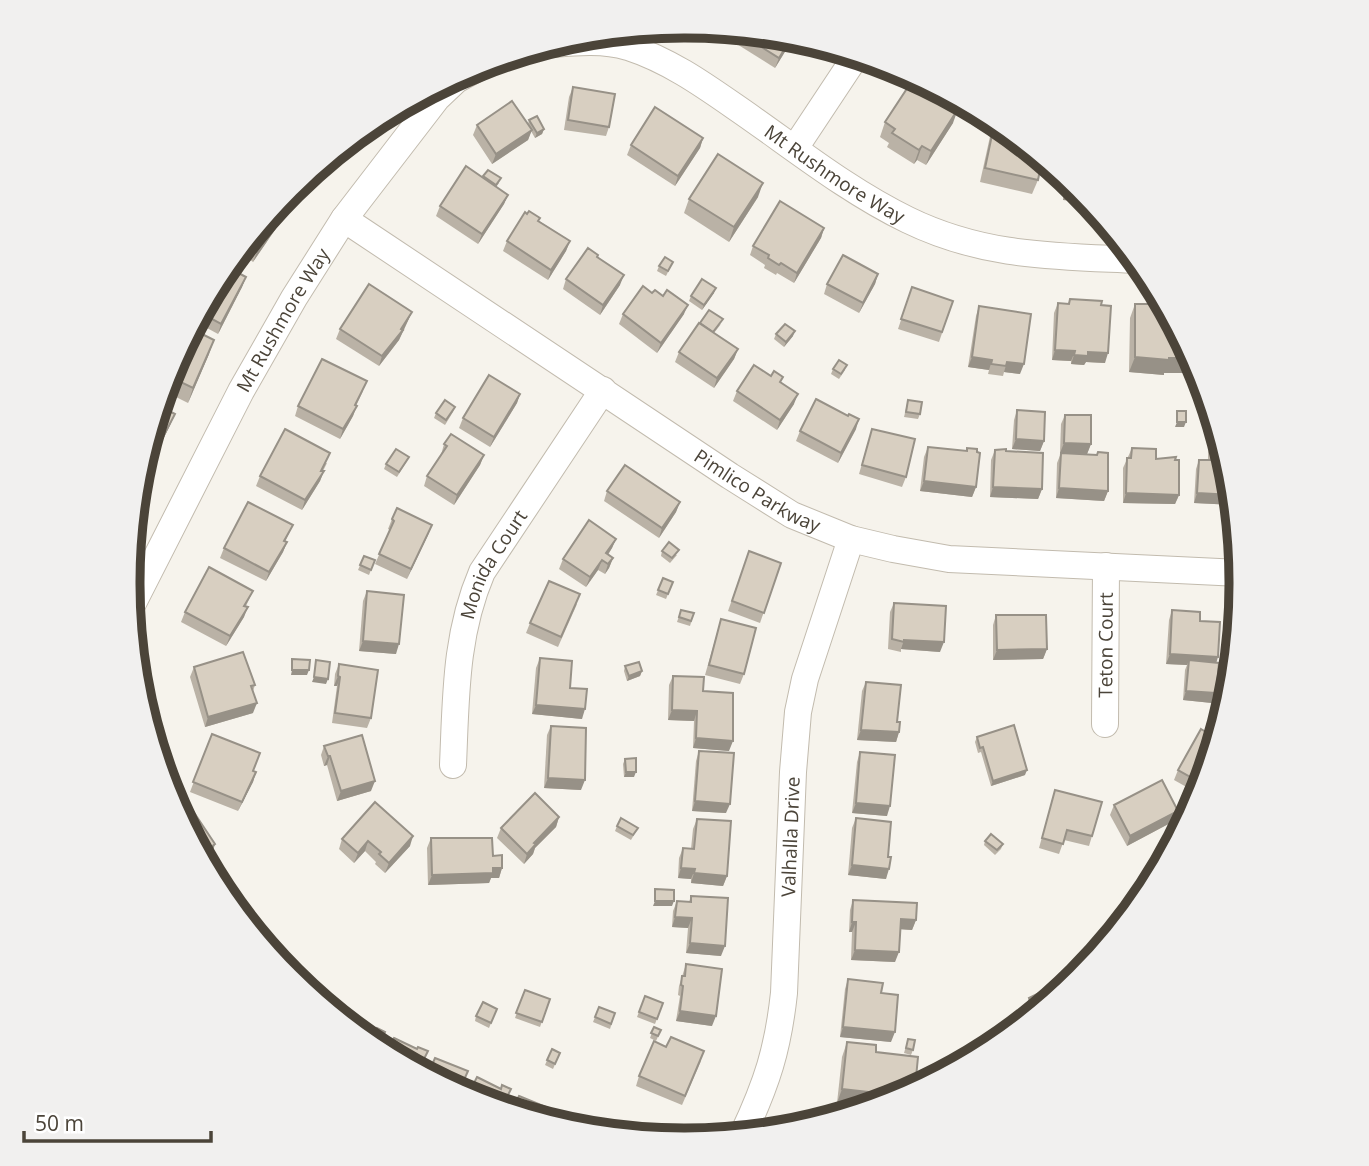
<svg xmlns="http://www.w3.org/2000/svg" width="1369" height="1166" viewBox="0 0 1369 1166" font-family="'Open Sans',sans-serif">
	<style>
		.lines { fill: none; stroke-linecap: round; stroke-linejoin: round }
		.street-casing { stroke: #c2bbae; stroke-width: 28 }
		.street { stroke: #fff; stroke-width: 26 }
		.wall { fill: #bab2a6 }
		.shaded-wall { fill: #979187 }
		.building { fill: #d8cfc1; stroke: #979187; stroke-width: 2 }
		.labels { text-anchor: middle; stroke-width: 5; stroke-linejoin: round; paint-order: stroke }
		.street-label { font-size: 19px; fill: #4b4439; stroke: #fff }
		.rim { fill: none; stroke: #4b4439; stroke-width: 9 }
	</style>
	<rect width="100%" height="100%" fill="#f6f3ec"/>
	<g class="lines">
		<defs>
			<g id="street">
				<path id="s1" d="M 554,44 C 578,42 604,40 628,47 C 668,60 701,83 734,106 C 791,145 846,190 908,220 C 984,257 1054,256 1136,260"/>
				<polyline points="795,148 856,56"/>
				<path id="s2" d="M 344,219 L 730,476 L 792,515 L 851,539 L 893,549 L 949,559 L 1240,573"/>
				<path id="s3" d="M 130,609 L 241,391 L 294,298 L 344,219 L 437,98 L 456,80 L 483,65"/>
				<path id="s4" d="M 1105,724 L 1106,566"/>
				<path id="s5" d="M 453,765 C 456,697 455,635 482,572 L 603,390"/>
				<path id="s6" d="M 743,1134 C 767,1083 778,1049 784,993 L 793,772 L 798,712 L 805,679 L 851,539"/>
			</g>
		</defs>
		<use href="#street" class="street-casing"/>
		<use href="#street" class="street"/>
	</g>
	<g class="wall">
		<polygon points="735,31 794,37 775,68 732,41"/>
		<polygon points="573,87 609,127 606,136 564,130 569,97"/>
		<polygon points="926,91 939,98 953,123 926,165 917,160 914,164 887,147 889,143 880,137 885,122"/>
		<polygon points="529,120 544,129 542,134 535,138 531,131 528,140 492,164 473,135 477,125 528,124"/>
		<polygon points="995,121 1038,180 1032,194 980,182 991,132"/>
		<polygon points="703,138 700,148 675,186 627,155 631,145"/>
		<polygon points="488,170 499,183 496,187 508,195 504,204 478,244 436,216 440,206 483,178"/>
		<polygon points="312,172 298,193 292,188"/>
		<polygon points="1064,178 1078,190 1089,202 1063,200"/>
		<polygon points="758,197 729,242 684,213 689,199"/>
		<polygon points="277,206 285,211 281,221 253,262 240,252"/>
		<polygon points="539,221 570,241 566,251 548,280 503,251 507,241"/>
		<polygon points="824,228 821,238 794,283 777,273 776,275 764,268 765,265 750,255 753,246"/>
		<polygon points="673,262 666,276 657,271 659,266"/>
		<polygon points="222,273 246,277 242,287 218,334 196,322"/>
		<polygon points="878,274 875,284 859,313 824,294 827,284"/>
		<polygon points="566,279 620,285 600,315 563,289"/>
		<polygon points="912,287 953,301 939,342 898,329"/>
		<polygon points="714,293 702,310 689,301 691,296"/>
		<polygon points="1070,299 1105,363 1086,362 1084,365 1071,364 1071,361 1052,360 1054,313 1058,303 1068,304"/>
		<polygon points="1135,304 1189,358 1184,373 1164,373 1164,375 1129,372 1130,318"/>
		<polygon points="979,306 1020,374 1004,372 1003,376 988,374 989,370 968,367 976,316"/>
		<polygon points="412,312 399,340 379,366 336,339 340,329"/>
		<polygon points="623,314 684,314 657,353 619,324"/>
		<polygon points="721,324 714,333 738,349 734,359 714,388 675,362 679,352"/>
		<polygon points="776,334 793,336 784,347 774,339"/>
		<polygon points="209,354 188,403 164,391 170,370"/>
		<polygon points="833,369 845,370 839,379 831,374"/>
		<polygon points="781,383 794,404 777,430 733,401 737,391"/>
		<polygon points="363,391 356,406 353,416 340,439 295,416 298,406"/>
		<polygon points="520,394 517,403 490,447 459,428 463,418"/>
		<polygon points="908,400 920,414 918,419 904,417"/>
		<polygon points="159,406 171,423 148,470 141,466"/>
		<polygon points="455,407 453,412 445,425 434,418 436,413"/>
		<polygon points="1017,410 1044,441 1040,451 1012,449 1014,420"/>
		<polygon points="1065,415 1091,444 1087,454 1060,453 1061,424"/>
		<polygon points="856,429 838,463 796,441 800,431"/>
		<polygon points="872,429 906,477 902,487 859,474"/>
		<polygon points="1212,442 1231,475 1234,505 1194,503 1196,469 1199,460 1208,460 1208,452"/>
		<polygon points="444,444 484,455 480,465 454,505 424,486 427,476 441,455"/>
		<polygon points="928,447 966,451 967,448 976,487 972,497 920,491 924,457"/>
		<polygon points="1132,448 1156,459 1179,495 1175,504 1123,503 1123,468"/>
		<polygon points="995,450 1006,451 1042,489 1038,499 990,497 991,460"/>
		<polygon points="1098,452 1108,491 1104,501 1056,498 1057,463 1061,453 1097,455"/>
		<polygon points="407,461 397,477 384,469 386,464"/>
		<polygon points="327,463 323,471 324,471 320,481 302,510 256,486 260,476"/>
		<polygon points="607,491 680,502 676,512 659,538 604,501"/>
		<polygon points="392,519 432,525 407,579 375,564 390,530 388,529"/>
		<polygon points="293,525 285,542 287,542 283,552 266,581 220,558 224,548"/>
		<polygon points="616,539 612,548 608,555 613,558 609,568 605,574 598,570 586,587 559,569 563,559"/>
		<polygon points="662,551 677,555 670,563 661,556"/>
		<polygon points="749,551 781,563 760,623 728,611"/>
		<polygon points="364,556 375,560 369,575 358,570"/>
		<polygon points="663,578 673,582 666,599 656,595"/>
		<polygon points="253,591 246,606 244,617 226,646 181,622 185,612"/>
		<polygon points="367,591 396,654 359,651 363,601"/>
		<polygon points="894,603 940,652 901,649 901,652 888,649 890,612"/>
		<polygon points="577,604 558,647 526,633 530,623"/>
		<polygon points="681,610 694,613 690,626 677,622"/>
		<polygon points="1172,610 1200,621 1216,663 1216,693 1212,703 1183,700 1185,670 1187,665 1166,664 1169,620"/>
		<polygon points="996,615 1047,649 1043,659 993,660 993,625"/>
		<polygon points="721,619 744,674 740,684 705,675"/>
		<polygon points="1237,626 1233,670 1232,670 1234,634"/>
		<polygon points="540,658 570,688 582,719 532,714 536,668"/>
		<polygon points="339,664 371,718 367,728 332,723 337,686 334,686 335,674"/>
		<polygon points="625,666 642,671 640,676 627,681 624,671"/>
		<polygon points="194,667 255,685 253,691 253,713 205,727 190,677"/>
		<polygon points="673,676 703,691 729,751 693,748 694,721 668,720 669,685"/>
		<polygon points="866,682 897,722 899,732 896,742 857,740 862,691"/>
		<polygon points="551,726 581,790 544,788 547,735"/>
		<polygon points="212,734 254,771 256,772 253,782 238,811 190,792"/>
		<polygon points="977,737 1025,775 991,786 981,752 978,753 975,742"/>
		<polygon points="1216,738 1199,794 1174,780 1178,770"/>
		<polygon points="324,746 371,791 337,801 327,765 324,766 321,755"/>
		<polygon points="699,751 726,813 692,811 696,761"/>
		<polygon points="860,752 887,816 852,813 857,762"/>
		<polygon points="625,759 634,777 624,777 623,764"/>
		<polygon points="1055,790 1092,836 1089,846 1064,840 1059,854 1039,848"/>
		<polygon points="1114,805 1174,821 1127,846 1110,815"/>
		<polygon points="1192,809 1183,826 1177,815 1179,810"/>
		<polygon points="559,817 556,827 535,848 533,854 524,864 497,838 501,828"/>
		<polygon points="856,818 888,857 886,879 848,875 852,828"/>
		<polygon points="697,819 727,876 723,886 691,883 691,879 678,878 679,858 683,848 691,849 693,829"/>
		<polygon points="617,826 638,828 631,840 615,831"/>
		<polygon points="431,838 493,856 502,868 499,878 491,878 489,883 428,885 427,848"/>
		<polygon points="342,839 410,846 385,873 375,864 376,862 365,851 354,863 339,849"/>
		<polygon points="985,841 1003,844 1001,849 995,855 984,845"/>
		<polygon points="691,896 721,956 686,953 688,928 672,927 673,911 677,901 689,902"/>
		<polygon points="853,900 916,920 912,930 900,929 895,962 851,960 852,932 849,932 850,910"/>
		<polygon points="686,964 712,1026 676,1021 680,996 678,995 679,986"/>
		<polygon points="848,979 881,993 891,1042 840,1037 845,989"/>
		<polygon points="525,990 550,999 540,1027 515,1018"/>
		<polygon points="645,996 663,1003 655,1024 637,1017"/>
		<polygon points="1029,998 1047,1002 1001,1040 999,1035 1003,1025 1028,1013 1025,1008"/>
		<polygon points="599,1007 615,1013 610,1029 593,1022"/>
		<polygon points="497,1009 489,1028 475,1021 476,1016"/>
		<polygon points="654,1027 661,1030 656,1041 650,1038"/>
		<polygon points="908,1039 913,1050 911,1055 904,1053"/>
		<polygon points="847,1042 876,1052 897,1098 867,1107 837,1103 842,1057"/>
		<polygon points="552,1049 560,1053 553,1069 545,1065"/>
		<polygon points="701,1061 682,1105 636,1086 639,1076"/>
	</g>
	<g class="shaded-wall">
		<polygon points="792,37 794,37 775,68 779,58"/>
		<polygon points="958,109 953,123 926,165 931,151"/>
		<polygon points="544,129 542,134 535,138 537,133"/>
		<polygon points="532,130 528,140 492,164 496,154"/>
		<polygon points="703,138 700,148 675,186 678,176"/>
		<polygon points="922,146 917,160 914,164 919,150"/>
		<polygon points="312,172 298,193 302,183 305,177"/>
		<polygon points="763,183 758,197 729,242 734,227"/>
		<polygon points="1068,186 1074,186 1089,202 1063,200"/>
		<polygon points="508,195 504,204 478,244 482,234"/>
		<polygon points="285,211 281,221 253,262 257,252"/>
		<polygon points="824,228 821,238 794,283 797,273"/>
		<polygon points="570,241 566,251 548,280 551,270"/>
		<polygon points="878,274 875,284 859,313 863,303"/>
		<polygon points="624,275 620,285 600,315 603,305"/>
		<polygon points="246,277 242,287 218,334 221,324"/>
		<polygon points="716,288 714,293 702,310 704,305"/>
		<polygon points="688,305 684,314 657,353 661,343"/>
		<polygon points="412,312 399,340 379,366 382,356"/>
		<polygon points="795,331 793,336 784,347 786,342"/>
		<polygon points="214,340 209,354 188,403 193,388"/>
		<polygon points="738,349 734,359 714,388 717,378"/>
		<polygon points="1055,350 1075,351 1071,361 1052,360"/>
		<polygon points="1088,352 1108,353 1105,363 1086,362 1084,365 1071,364 1074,355"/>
		<polygon points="972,357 992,360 989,370 968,367"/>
		<polygon points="1135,357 1169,358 1189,358 1184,373 1164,373 1164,375 1129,372"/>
		<polygon points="1007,362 1024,364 1020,374 1004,372"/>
		<polygon points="520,394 517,403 490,447 494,437"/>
		<polygon points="798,394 794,404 777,430 780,420"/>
		<polygon points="357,406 353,416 340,439 343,429"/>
		<polygon points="175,414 171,423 148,470 151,460"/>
		<polygon points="859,419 856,429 838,463 841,453"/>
		<polygon points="1177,422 1186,422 1184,427 1175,427"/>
		<polygon points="1016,439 1044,441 1040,451 1012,449"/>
		<polygon points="1064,443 1091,444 1087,454 1060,453"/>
		<polygon points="484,455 480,465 454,505 457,495"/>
		<polygon points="324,471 320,481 302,510 305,500"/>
		<polygon points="924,481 976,487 972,497 920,491"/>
		<polygon points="993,487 1042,489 1038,499 990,497"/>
		<polygon points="1059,488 1108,491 1104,501 1056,498"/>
		<polygon points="1126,493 1179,495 1175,504 1123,503"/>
		<polygon points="1197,493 1233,495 1234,505 1194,503"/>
		<polygon points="680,502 676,512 659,538 662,528"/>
		<polygon points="432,525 428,535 407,579 411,569"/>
		<polygon points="616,539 612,548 602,563 606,553"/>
		<polygon points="287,542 283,552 266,581 269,572"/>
		<polygon points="613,558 609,568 605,574 608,564"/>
		<polygon points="602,560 598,570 586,587 590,577"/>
		<polygon points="248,607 244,617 226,646 230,636"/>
		<polygon points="904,640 944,642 940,652 901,649"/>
		<polygon points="363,641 399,644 396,654 359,651"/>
		<polygon points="1047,649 1043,659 993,660 997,650"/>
		<polygon points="1170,654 1218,657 1215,667 1189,660 1187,665 1166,664"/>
		<polygon points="292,670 309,670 307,675 291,675"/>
		<polygon points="642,671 640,676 627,681 629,676"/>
		<polygon points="338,676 340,677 337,686 334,686"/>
		<polygon points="314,677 328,679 326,684 312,682"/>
		<polygon points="1186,691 1216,693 1212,703 1183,700"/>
		<polygon points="257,703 253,713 205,727 208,717"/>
		<polygon points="536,705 585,709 582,719 532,714"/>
		<polygon points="672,710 697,711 694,721 668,720"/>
		<polygon points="861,730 899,732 896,742 857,740"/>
		<polygon points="696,738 733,741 729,751 693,748"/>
		<polygon points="328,756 330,756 327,765 324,766"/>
		<polygon points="1027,770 1025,775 991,786 993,781"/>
		<polygon points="256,772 253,782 238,811 242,802"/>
		<polygon points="626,772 636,772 634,777 624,777"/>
		<polygon points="548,778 585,780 581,790 544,788"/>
		<polygon points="375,781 371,791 337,801 341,791"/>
		<polygon points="695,801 730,804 726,813 692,811"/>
		<polygon points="856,803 890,806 887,816 852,813"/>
		<polygon points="1178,811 1174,821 1127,846 1130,836"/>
		<polygon points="559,817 556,827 535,848 533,854 524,864 527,854 534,843"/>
		<polygon points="413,836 410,846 385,873 389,863"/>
		<polygon points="368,841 365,851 354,863 358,853"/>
		<polygon points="215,844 212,854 204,860 201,855"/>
		<polygon points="852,865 889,869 886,879 848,875"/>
		<polygon points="493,868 502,868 499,878 491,878 489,883 428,885 432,875"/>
		<polygon points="681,868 695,869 691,879 678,878"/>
		<polygon points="694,873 727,876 723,886 691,883"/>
		<polygon points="655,901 674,901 672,906 653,906"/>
		<polygon points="675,917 692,918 688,928 672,927"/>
		<polygon points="901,919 916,920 912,930 897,929"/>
		<polygon points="852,922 856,922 852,932 849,932"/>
		<polygon points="690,943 725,946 721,956 686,953"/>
		<polygon points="855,950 899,952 895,962 851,960"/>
		<polygon points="680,1011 716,1016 712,1026 676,1021"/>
		<polygon points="843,1027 895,1032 891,1042 840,1037"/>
		<polygon points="842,1089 895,1090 908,1092 897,1098 867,1107 837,1103"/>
	</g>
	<g class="building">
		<polygon points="736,31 792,37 779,58"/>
		<polygon points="912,81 926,91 929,86 941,94 939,97 958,109 931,151 922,146 919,150 892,133 895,129 885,122"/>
		<polygon points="573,87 615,94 609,127 568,120"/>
		<polygon points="512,101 532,130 496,154 477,125"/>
		<polygon points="655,107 703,138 678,176 631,145"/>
		<polygon points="537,116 544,129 537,133 529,120"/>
		<polygon points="995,121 1042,160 1038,180 985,168"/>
		<polygon points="718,154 763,183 734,227 689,199"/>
		<polygon points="466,166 508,195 482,234 440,206"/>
		<polygon points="488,170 501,178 496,185 483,176"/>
		<polygon points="780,201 824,228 797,273 781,263 779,265 768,258 769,255 753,246"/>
		<polygon points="277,206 285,211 257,252 246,244"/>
		<polygon points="529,211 540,218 538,221 570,241 551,270 507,241 525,212 527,214"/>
		<polygon points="588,248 598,255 597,257 624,275 603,305 566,279"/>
		<polygon points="843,255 878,274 863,303 827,284"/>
		<polygon points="665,257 673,262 668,271 659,266"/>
		<polygon points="227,267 246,277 221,324 201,313 222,273"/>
		<polygon points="702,279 716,288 704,305 691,296"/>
		<polygon points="369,284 412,312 401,329 403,330 382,356 340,329"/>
		<polygon points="643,286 652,293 655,290 663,296 667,290 688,305 661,343 623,314"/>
		<polygon points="912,287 953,301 942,332 901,319"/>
		<polygon points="1070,299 1102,301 1101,305 1111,306 1108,353 1088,352 1088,356 1074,355 1075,351 1055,350 1058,303 1069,304"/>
		<polygon points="1135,304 1164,304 1189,351 1189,358 1169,358 1169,360 1135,357"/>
		<polygon points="979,306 1031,314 1024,364 1007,362 1006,366 991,364 992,360 972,357"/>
		<polygon points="709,310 723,319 713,332 700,323"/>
		<polygon points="699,323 738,349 717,378 679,352"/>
		<polygon points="785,324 795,331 786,342 776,334"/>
		<polygon points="192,329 214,340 193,388 168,376 170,370"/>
		<polygon points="322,359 367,381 355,405 357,406 343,429 298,406"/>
		<polygon points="839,360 847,365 841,374 833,369"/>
		<polygon points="754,365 771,376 774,371 783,377 780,382 798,394 780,420 737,391"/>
		<polygon points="489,375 520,394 494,437 463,418"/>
		<polygon points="816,399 848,416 849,414 859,419 841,453 800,431"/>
		<polygon points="445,400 455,407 446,420 436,413"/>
		<polygon points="908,400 922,402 920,414 906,412"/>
		<polygon points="159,406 175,414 151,460 144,456"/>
		<polygon points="1017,410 1045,412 1044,441 1016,439"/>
		<rect x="1177" y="411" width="9" height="11"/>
		<polygon points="1065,415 1091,415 1091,444 1064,443"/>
		<polygon points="285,429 330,453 321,471 324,471 305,500 260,476"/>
		<polygon points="872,429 915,439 906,477 862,465"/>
		<polygon points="451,434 484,455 457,495 427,476 447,446 444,444"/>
		<polygon points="1212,442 1221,443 1231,475 1233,495 1197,493 1199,460 1211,460"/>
		<polygon points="928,447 967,451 967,448 977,449 977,452 980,453 976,487 924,481"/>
		<polygon points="1132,448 1156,449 1156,459 1176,457 1175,460 1179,460 1179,495 1126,493 1127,458 1131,458"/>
		<polygon points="396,449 409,457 399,472 386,464"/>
		<polygon points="1006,449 1006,451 1043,453 1042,489 993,487 995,450"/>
		<polygon points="1098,452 1108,453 1108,491 1059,488 1061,453 1097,455"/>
		<polygon points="625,465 680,502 662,528 607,491"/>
		<polygon points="248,502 293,525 284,541 287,542 269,572 224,548"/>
		<polygon points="397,508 432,525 411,569 379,554 394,521 392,519"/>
		<polygon points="589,520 616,539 606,553 613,558 608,564 602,560 590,577 563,559"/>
		<polygon points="669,542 679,550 672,558 662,551"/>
		<polygon points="749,551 781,563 764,613 732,601"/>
		<polygon points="364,556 375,560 371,570 360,565"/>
		<polygon points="209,567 253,591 244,606 248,607 230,636 185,612"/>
		<polygon points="663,578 673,582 668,594 658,590"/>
		<polygon points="549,581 580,594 561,637 530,623"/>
		<polygon points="367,591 404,595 399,644 363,641"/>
		<polygon points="894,603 946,606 944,642 904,640 904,642 892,639"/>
		<polygon points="681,610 694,613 691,621 679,617"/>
		<polygon points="1172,610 1200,612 1200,621 1220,622 1218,657 1170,654"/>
		<polygon points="996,615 1046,615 1047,649 997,650"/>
		<polygon points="721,619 756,628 744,674 709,665"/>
		<polygon points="243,652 255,685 251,686 257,703 208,717 194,667"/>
		<polygon points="540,658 572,661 570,688 587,689 585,709 536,705"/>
		<polygon points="292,659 310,660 309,670 292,670"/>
		<polygon points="316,660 330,662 328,679 314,677"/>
		<polygon points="1189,660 1219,663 1216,693 1186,691"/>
		<polygon points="639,662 642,671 629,676 625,666"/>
		<polygon points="339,664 378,670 371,718 335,713 340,677 338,676"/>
		<polygon points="673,676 704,677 703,691 733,693 733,741 696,738 697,711 672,710"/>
		<polygon points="866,682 901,685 897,722 900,722 899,732 861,730"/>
		<polygon points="1014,725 1027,770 993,781 983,747 980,748 977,737"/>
		<polygon points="551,726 586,728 585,780 548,778"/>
		<polygon points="1201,729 1216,738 1203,784 1178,770"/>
		<polygon points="212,734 260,753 253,771 256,772 242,802 193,782"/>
		<polygon points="362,735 375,781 341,791 330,756 328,756 324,746"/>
		<polygon points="699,751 734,753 730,804 695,801"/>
		<polygon points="860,752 895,755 890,806 856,803"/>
		<polygon points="636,758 636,772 626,772 625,759"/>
		<polygon points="1162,780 1178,811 1130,836 1114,805"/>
		<polygon points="1055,790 1102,802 1092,836 1067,830 1063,844 1042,838"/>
		<polygon points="535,793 559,817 534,843 536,844 527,854 501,828"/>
		<polygon points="187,802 215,844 201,855 177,808"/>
		<polygon points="375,802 413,836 389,863 379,854 381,852 368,841 358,853 342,839"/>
		<polygon points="1190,804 1192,809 1185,822 1179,810"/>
		<polygon points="621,818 638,828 633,835 617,826"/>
		<polygon points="856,818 891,822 888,857 891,857 889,869 852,865"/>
		<polygon points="697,819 731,821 727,876 694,873 695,869 681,868 683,848 694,849"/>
		<polygon points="991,834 1003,844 997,850 985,841"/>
		<polygon points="431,838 492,838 493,856 502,855 502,868 493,868 493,873 432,875"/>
		<polygon points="655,889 674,890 674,901 655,901"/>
		<polygon points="691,896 728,898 725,946 690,943 692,918 675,917 677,901 691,902"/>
		<polygon points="853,900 917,903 916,920 901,919 899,952 855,950 856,922 852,922"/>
		<polygon points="686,964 722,969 716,1016 680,1011 683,986 681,985 682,976 685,976"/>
		<polygon points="848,979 883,983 881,993 898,995 895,1032 843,1027"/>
		<polygon points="525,990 550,999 542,1022 516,1013"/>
		<polygon points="1041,992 1046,1003 1047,1002 1007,1035 1003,1025 1034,1009 1029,998"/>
		<polygon points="645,996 663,1003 657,1019 639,1012"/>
		<polygon points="483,1002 497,1009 491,1023 476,1016"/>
		<polygon points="599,1007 615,1013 611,1024 595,1017"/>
		<polygon points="350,1019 375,1031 377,1028 385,1032 378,1047 348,1024"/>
		<polygon points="654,1027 661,1030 658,1036 651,1033"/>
		<polygon points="671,1037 704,1051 685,1096 639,1076 654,1041 666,1047"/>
		<polygon points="394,1038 417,1049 418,1047 428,1051 419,1069 387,1052"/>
		<polygon points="908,1039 915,1040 913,1050 906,1048"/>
		<polygon points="847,1042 876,1045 876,1052 918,1057 915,1088 908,1092 895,1090 895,1095 842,1089"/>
		<polygon points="552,1049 560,1053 555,1064 547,1060"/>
		<polygon points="435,1058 468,1071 459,1091 428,1074"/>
		<polygon points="477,1077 501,1089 502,1085 511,1089 502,1107 468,1095"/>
		<polygon points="519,1096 551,1109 546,1120 512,1110"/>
		<polygon points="561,1115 592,1128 591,1130 575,1129 557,1123"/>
	</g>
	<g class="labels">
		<g class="street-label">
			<text dy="7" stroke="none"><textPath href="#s1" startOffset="318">Mt Rushmore Way</textPath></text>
			<text dy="7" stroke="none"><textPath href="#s3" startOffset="327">Mt Rushmore Way</textPath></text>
			<text dy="7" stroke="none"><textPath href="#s2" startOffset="495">Pimlico Parkway</textPath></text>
			<text dy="7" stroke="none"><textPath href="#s5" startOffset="208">Monida Court</textPath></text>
			<text dy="7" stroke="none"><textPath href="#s4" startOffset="79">Teton Court</textPath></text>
			<text dy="7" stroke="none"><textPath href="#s6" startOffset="304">Valhalla Drive</textPath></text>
		</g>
	</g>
	<path d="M0 0H1369V1166H0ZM684 38H685A544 544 0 0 1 1229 582V584A544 544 0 0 1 685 1128H684A544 544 0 0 1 140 584V582A544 544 0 0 1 684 38Z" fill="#f1f0ef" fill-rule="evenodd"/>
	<path class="rim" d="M684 38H685A544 544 0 0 1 1229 582V584A544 544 0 0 1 685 1128H684A544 544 0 0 1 140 584V582A544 544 0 0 1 684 38Z"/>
	<path d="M24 1131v10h187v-10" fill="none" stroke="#4b4439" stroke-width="3.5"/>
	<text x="35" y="1131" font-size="21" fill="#4b4439" stroke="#ffffff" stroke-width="5" paint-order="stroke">50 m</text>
</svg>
